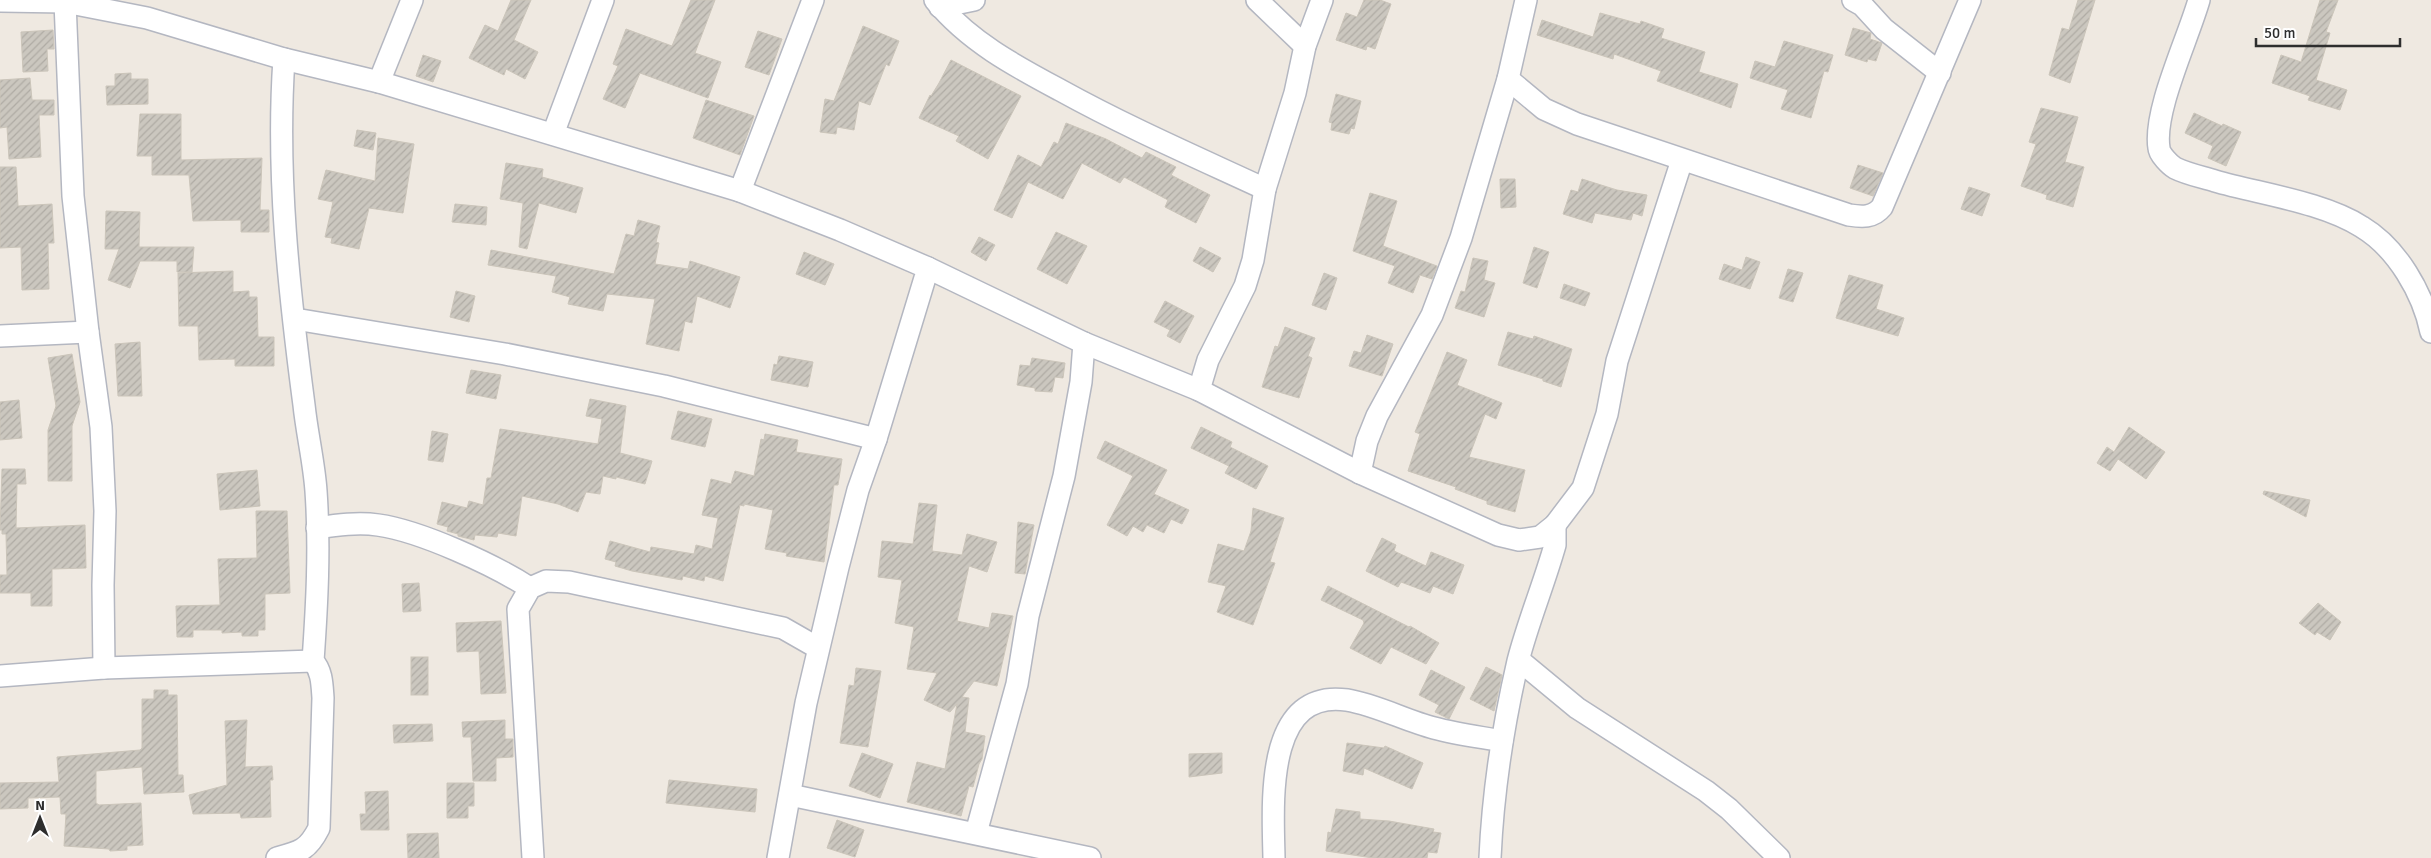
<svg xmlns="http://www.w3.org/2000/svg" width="2431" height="858" viewBox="0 0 2431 858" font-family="Signika,sans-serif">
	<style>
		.building { fill: url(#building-hatch); stroke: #cbc5ba }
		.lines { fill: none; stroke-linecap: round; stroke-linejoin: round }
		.minor-casing { stroke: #b4b7c1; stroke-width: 24 }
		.minor { stroke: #fff; stroke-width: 21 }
	</style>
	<defs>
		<pattern id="building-hatch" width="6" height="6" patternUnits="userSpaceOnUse" patternTransform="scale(1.25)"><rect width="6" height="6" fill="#cbc7bf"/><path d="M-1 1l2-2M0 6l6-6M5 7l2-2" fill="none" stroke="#afaba4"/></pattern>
	</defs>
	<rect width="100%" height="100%" fill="#efe9e1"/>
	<g class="building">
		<polygon points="511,0 531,0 514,40 538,52 525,79 506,69 504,75 469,58 485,25 498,31"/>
		<polygon points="691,0 715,0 695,53 721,62 708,98 640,73 625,108 603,99 618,66 613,64 626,29 672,46"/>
		<polygon points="1364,0 1380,0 1391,4 1375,49 1367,46 1366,50 1336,40 1346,13 1357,17"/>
		<polygon points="2078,0 2095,0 2070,83 2049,75 2062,28 2069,30"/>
		<polygon points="2320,0 2338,0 2326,32 2330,33 2316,80 2347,90 2340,110 2308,100 2310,96 2272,83 2281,55 2301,62"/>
		<polygon points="1600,13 1640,24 1641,21 1664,29 1661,38 1705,52 1699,72 1738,84 1731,108 1657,81 1661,71 1614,54 1613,59 1537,35 1542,20 1593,37"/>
		<polygon points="863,26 899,41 889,66 886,64 870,105 859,101 854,130 837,127 836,134 820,132 825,99 834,101"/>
		<polygon points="1853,28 1871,33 1870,39 1882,43 1876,61 1868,59 1867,62 1845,55"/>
		<polygon points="53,30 54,49 47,49 48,71 23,72 21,32"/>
		<polygon points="758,31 782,39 769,75 745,67"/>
		<polygon points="1784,41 1833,55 1828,72 1824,71 1811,118 1781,109 1788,90 1750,78 1755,61 1775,67"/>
		<polygon points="423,55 441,61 433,82 416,76"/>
		<polygon points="951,60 1021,96 988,159 956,141 959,136 919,118 930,95 931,96 939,83"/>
		<polygon points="131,73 131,79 148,79 148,104 107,105 106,86 115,86 115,74"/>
		<polygon points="30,78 32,100 54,100 54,115 39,115 41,157 9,159 7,127 0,128 0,80"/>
		<polygon points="1336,94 1361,101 1354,129 1351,128 1349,134 1331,130 1332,123 1329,122"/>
		<polygon points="706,100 754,116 740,155 693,138"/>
		<polygon points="2041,108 2078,117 2065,162 2084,167 2073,207 2046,199 2047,195 2021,186 2036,144 2029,142"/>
		<polygon points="2194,113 2222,126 2223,124 2241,132 2226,166 2208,158 2213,146 2185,133"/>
		<polygon points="140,114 181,114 181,160 262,158 260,210 269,210 269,232 241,232 241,220 193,221 189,175 152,175 152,156 137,156"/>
		<polygon points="1066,123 1106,139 1142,158 1146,152 1176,167 1171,175 1210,195 1196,223 1165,207 1168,200 1124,177 1120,183 1082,163 1063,199 1028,182 1012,218 994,210 1018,155 1041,167 1054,142 1058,144"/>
		<polygon points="357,130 376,133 373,150 354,146"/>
		<polygon points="378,138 414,144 403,213 369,208 359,249 331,243 332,238 325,237 333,202 318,199 326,170 375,181"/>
		<polygon points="506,163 543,169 542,177 583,188 576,213 539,203 527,249 519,247 523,203 500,199"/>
		<polygon points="1858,165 1883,173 1873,196 1850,188"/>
		<polygon points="0,167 16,167 18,206 52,204 54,243 48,243 49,289 22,290 21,247 0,248"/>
		<polygon points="1500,179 1515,179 1516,207 1501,208"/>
		<polygon points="1582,179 1617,190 1647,195 1642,216 1633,213 1631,220 1595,213 1592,223 1563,214 1571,190 1578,192"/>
		<polygon points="1969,187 1990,194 1982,216 1961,209"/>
		<polygon points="1370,193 1397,201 1383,246 1437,266 1432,279 1420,275 1413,293 1388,283 1395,266 1353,251"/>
		<polygon points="455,204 487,207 486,225 452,222"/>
		<polygon points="106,211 140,212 139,247 194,247 192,272 177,272 177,261 140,261 130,288 108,280 119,249 105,249"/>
		<polygon points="638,220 660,226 656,242 659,243 655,264 688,269 690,261 740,277 730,308 697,296 692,323 685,321 679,351 646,344 655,299 607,294 603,311 568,304 570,297 552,292 556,276 488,265 491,250 614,274 626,234 634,236"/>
		<polygon points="1056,232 1087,246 1067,284 1037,269"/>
		<polygon points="979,237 995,245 986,261 971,252"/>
		<polygon points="1200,247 1221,258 1213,272 1193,261"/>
		<polygon points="1534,247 1549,252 1537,288 1523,283"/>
		<polygon points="804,252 834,264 825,285 796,274"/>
		<polygon points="1746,257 1760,262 1750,289 1719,279 1724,264 1742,270"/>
		<polygon points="1473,258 1488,261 1484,280 1495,283 1484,317 1455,308 1461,291 1465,292"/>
		<polygon points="1788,269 1803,273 1793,302 1779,298"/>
		<polygon points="233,271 233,292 249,291 249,297 257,297 258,337 274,337 274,366 235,366 235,359 199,360 198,326 179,326 178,273"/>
		<polygon points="1324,273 1337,278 1326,310 1312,305"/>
		<polygon points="1849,275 1883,285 1876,309 1904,318 1898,336 1836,318"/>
		<polygon points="1564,284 1590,293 1585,306 1560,298"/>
		<polygon points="456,291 475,296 469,322 450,317"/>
		<polygon points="1165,301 1194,316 1180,343 1167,336 1170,330 1154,322"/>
		<polygon points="1285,327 1315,338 1308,356 1312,358 1299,398 1262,387 1275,346 1278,347"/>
		<polygon points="1508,332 1533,339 1534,336 1572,349 1561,387 1543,381 1543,379 1498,365"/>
		<polygon points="1367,335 1393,344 1382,376 1349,366 1354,351 1361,353"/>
		<polygon points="140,342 142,396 118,396 115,344"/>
		<polygon points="1447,352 1467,360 1457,385 1502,403 1496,419 1485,414 1469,457 1525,470 1515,512 1487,504 1487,501 1455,489 1456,487 1408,471 1420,434 1415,432"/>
		<polygon points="72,354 80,402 72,426 72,481 48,481 48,430 56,406 48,358"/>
		<polygon points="779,356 813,362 808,387 771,380 774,364 777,365"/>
		<polygon points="1032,358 1065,363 1063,378 1055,377 1052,392 1035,391 1035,388 1017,385 1020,365 1030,366"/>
		<polygon points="471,370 501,375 496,399 466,393"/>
		<polygon points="590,399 626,406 620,453 652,461 645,484 616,477 616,479 603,476 600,494 586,492 578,512 558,504 522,496 516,536 498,533 497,537 475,535 474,540 458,536 458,534 447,531 448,527 437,524 442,502 467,508 469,501 483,505 487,478 491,478 500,429 598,444 602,419 586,416"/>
		<polygon points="19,400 22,438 0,440 0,402"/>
		<polygon points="678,411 712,419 705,447 671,439"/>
		<polygon points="1201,427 1232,442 1230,447 1268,466 1256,489 1225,473 1229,466 1191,448"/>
		<polygon points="2129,427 2165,452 2146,479 2118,459 2110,471 2097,463 2107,447 2114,452"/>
		<polygon points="432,431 448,434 443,462 428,460"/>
		<polygon points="765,434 798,440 796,452 842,459 838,485 834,485 824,562 786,556 787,553 765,549 773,510 744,504 744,506 740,505 723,581 705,576 704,581 683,576 682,580 632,571 615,566 616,562 605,559 610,541 650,552 651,547 694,554 696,545 712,549 718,518 702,515 711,479 731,484 735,471 754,476 761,439 764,440"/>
		<polygon points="1105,441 1167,470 1154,494 1189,510 1182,524 1171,519 1164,533 1147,525 1143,532 1133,526 1127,536 1107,525 1133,476 1097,458"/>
		<polygon points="2,469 25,469 26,484 17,484 16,528 85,525 86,568 52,569 52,606 31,606 31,593 0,593 0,575 7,575 6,534 2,534 2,530 0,530"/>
		<polygon points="257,470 260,506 220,510 217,474"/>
		<polygon points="2264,491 2310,500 2306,517 2263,494"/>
		<polygon points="919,503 937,505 932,551 962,555 967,534 997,542 987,572 969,566 957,621 989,628 992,613 1013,616 997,686 974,681 962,697 969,698 965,732 985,736 982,759 979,764 973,787 969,786 961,816 907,802 917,762 945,769 957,704 950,712 924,700 937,673 907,669 914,627 895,623 902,580 878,577 882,541 913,544"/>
		<polygon points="1253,508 1284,518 1270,562 1275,563 1253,625 1217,612 1226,586 1208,582 1218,544 1244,551 1251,531"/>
		<polygon points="256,511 287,511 290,593 265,594 265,630 258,630 258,636 242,636 242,632 222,633 222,630 193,630 193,637 177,637 176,606 220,605 218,559 257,558"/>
		<polygon points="1018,522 1034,525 1025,574 1015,573"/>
		<polygon points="1382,538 1396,545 1394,551 1426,566 1431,552 1464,565 1453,594 1433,586 1430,593 1401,582 1398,587 1366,571"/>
		<polygon points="419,583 421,611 403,612 402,584"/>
		<polygon points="1328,586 1409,627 1410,626 1439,643 1426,664 1391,647 1381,664 1350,648 1364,623 1363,620 1321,600"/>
		<polygon points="2318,603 2341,622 2330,640 2317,632 2315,635 2299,623"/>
		<polygon points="501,621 506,693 481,694 479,651 457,652 456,623"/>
		<rect x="411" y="657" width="17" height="38"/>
		<polygon points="1486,667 1502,675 1494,711 1470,699"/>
		<polygon points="856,668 881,671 868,747 840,743 849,685 854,686"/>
		<polygon points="1431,670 1465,687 1449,719 1435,712 1439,705 1419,695"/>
		<polygon points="154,690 168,690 168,695 177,695 178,775 183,775 184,792 144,794 142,767 96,771 96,803 99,805 141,803 143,845 127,846 127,850 110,851 109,849 64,846 66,814 61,814 60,797 28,798 28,808 0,809 0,783 59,782 57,757 140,750 142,748 142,699 154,699"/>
		<polygon points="247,720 245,767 272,766 273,780 270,780 271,817 241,818 240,813 193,814 189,795 227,785 225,721"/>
		<polygon points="505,720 505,739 513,739 513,757 496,758 496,781 473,781 471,737 463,737 462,722"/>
		<polygon points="432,724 433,741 394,743 393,725"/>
		<polygon points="1347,743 1384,748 1385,746 1423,763 1412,789 1364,768 1363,775 1343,771"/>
		<polygon points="862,753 893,764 880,798 849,786"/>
		<polygon points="1222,753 1222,773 1189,777 1189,754"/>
		<polygon points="669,780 757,789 755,812 666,803"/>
		<polygon points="447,783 474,783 474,806 468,806 468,818 447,818"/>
		<polygon points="388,791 389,830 361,830 360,814 366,814 365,792"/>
		<polygon points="1336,809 1360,812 1360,819 1389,821 1434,829 1433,832 1441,833 1437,853 1428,852 1427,858 1373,858 1326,851 1328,832 1331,833"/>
		<polygon points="837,820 864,830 855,857 827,848"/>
		<polygon points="438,833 439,858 408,858 407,834"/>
	</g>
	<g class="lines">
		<defs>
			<g id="minor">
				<path d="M 935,0 C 968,41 1015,66 1060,90 C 1127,127 1196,157 1265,189"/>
				<polyline points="1257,0 1305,46"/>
				<polyline points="1853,0 1862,5 1884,29 1940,73"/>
				<path d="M 2199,0 C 2188,39 2153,111 2159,148 C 2159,154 2170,165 2175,168 C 2187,174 2202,177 2215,181 C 2260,194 2323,202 2362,227 C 2397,248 2423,293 2431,332"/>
				<polyline points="0,1 65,2 147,18 284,59 379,82 740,191 840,230 928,268 876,439 858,490 838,567 806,703 778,858"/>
				<polyline points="65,2 73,196 88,332 101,427 105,511 103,585 104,668"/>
				<polyline points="940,7 974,0"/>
				<path d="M 1508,79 L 1544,109 L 1577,124 L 1849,215 C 1862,217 1873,218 1882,207 L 1970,0"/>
				<polyline points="379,82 412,0"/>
				<polyline points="553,134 603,0"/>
				<polyline points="740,191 813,0"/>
				<polyline points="928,268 1084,343 1199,390 1360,473 1498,535 1519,540 1540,537 1555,525 1583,488 1607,414 1617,361 1682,160"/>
				<polyline points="295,319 505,354 664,386 876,439"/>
				<polyline points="0,336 88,332"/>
				<polyline points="1199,390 1208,360 1245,286 1253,260 1265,189 1295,93 1305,46 1322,0"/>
				<polyline points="1360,473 1367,441 1377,416 1432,315 1461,238 1508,79 1526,0"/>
				<path d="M 317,528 C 337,525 358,522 378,525 C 421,531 494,565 530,588"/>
				<polyline points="1519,660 1577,708 1706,791 1729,809 1779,858"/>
				<polyline points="0,676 104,668 313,661"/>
				<polyline points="790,795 1090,858"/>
				<polyline points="976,833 1017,684 1028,616 1064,476 1081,382 1084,343"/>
				<path d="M 277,858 C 300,852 308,850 319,828 L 323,698 C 322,684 322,671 313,661 C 317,604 320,548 316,491 C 314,462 307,434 304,405 C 289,291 276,174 284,59"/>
				<polyline points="533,858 518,609 530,588 546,581 569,582 783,628 818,648"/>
				<path d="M 1274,858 C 1273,805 1264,688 1347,700 C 1377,705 1406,721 1434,728 C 1456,734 1480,737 1502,741"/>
				<path d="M 1490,858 C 1493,791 1503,726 1518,661 C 1528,622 1544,584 1555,545 L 1555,525"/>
			</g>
		</defs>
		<use href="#minor" class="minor-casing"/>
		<use href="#minor" class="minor"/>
	</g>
	<g transform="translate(40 818)" stroke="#ffffff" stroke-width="4" paint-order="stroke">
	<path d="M0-4L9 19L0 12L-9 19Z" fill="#2e2e2e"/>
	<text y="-8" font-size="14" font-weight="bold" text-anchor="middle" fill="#2e2e2e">N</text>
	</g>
	<path d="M2256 38v8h144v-8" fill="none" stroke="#2e2e2e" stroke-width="2.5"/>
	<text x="2264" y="38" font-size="15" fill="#2e2e2e" stroke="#ffffff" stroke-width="4" paint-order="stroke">50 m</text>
</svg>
